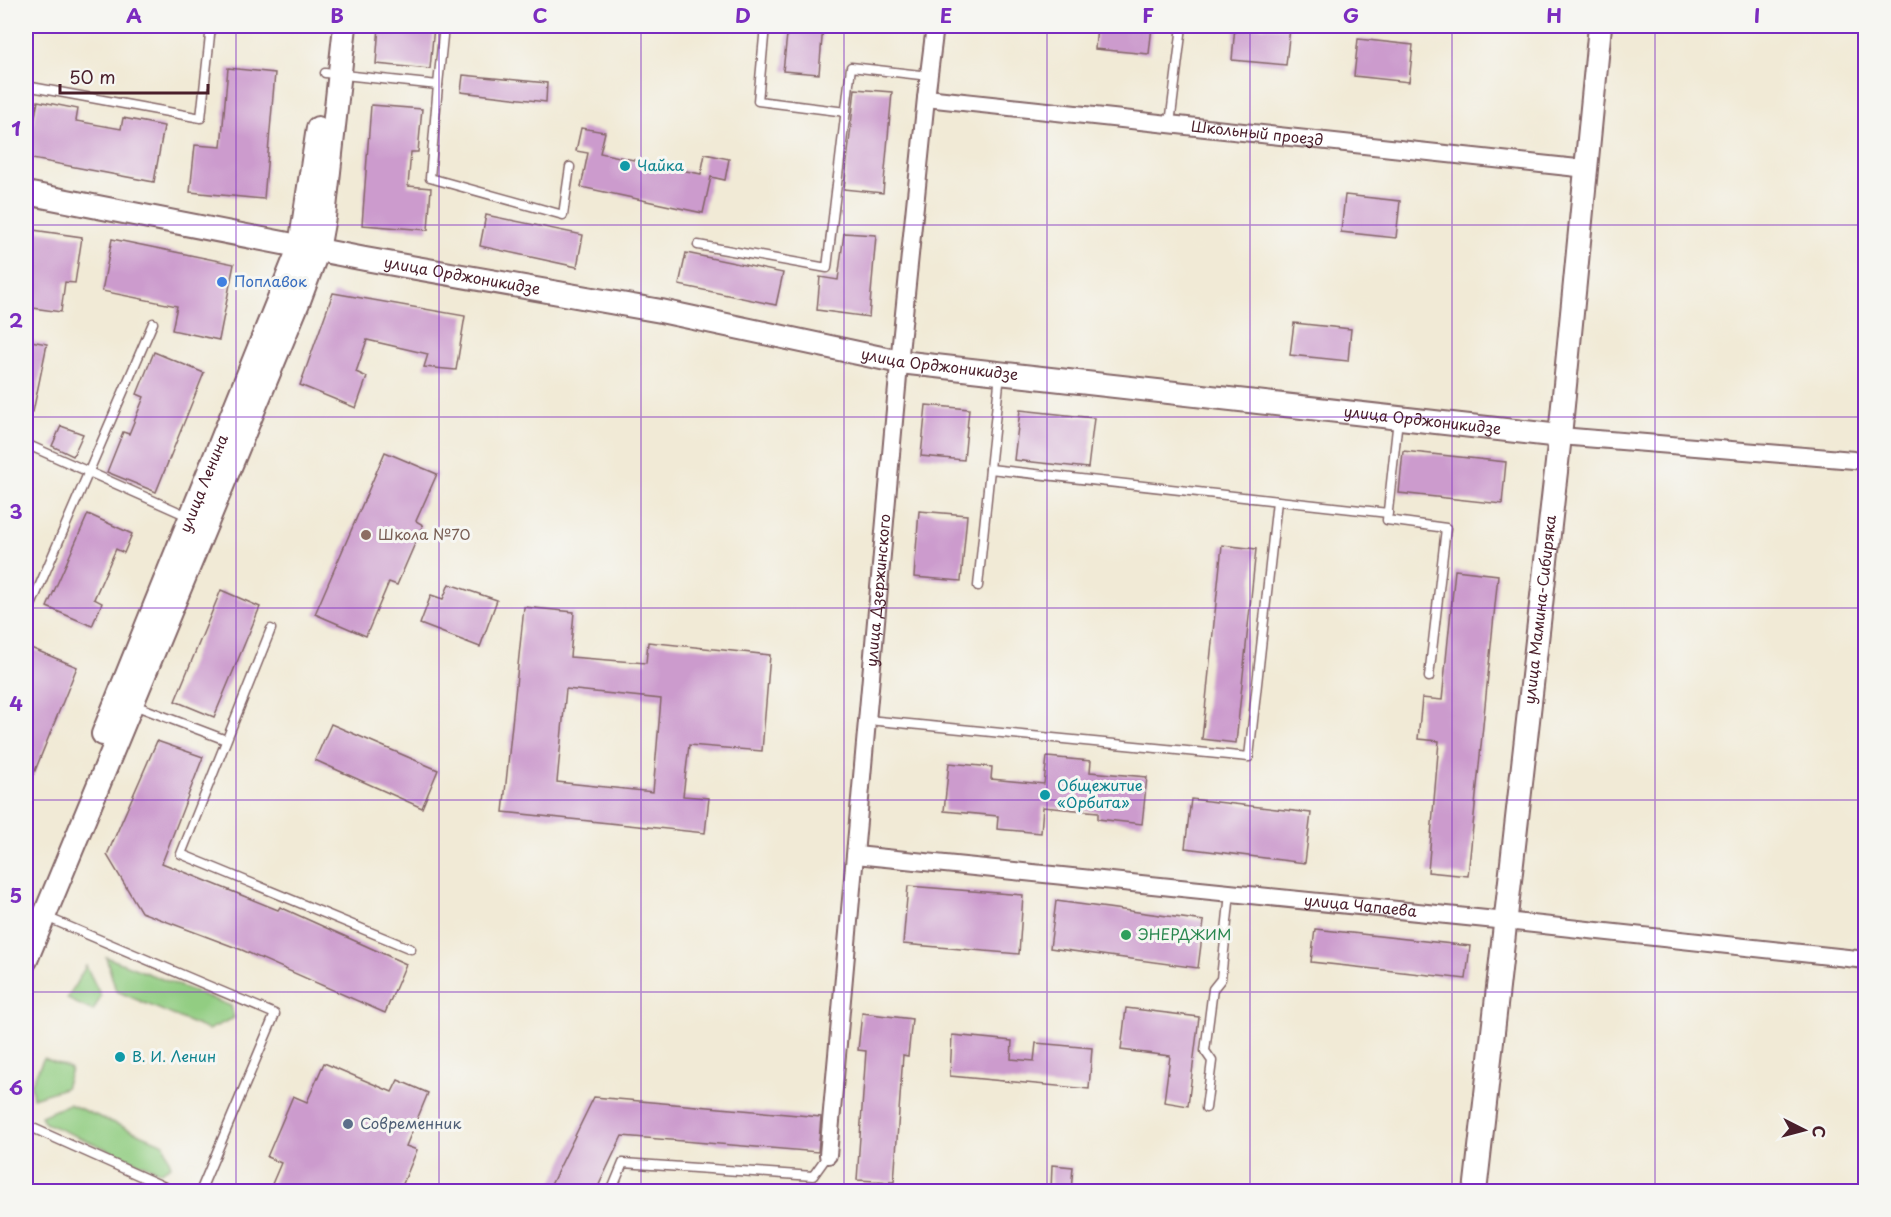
<svg xmlns="http://www.w3.org/2000/svg" width="1891" height="1217" viewBox="0 0 1891 1217" font-family="'Playpen Sans',sans-serif">
	<style>
		.green { fill: #92cd82; stroke: #6e7656; stroke-width: 1.5 }
		.building { fill: #cc9bcd; fill-rule: evenodd }
		.lines { fill: none; stroke-linecap: round; stroke-linejoin: round }
		.lane-casing { stroke: #846667; stroke-width: 11 }
		.street-casing { stroke: #846667; stroke-width: 20 }
		.secondary-casing { stroke: #846667; stroke-width: 26 }
		.lane { stroke: #fff; stroke-width: 8 }
		.street { stroke: #fff; stroke-width: 16 }
		.secondary { stroke: #fff; stroke-width: 22 }
		.grid { fill: none; stroke: #7b2cbf; stroke-width: 1.5; stroke-opacity: 0.55 }
		.culture-dot { fill: #0f9aa8; stroke: #f6f6f2; stroke-width: 2 }
		.shop-dot { fill: #3f7fe0; stroke: #f6f6f2; stroke-width: 2 }
		.education-dot { fill: #8d6e63; stroke: #f6f6f2; stroke-width: 2 }
		.leisure-dot { fill: #2e9e5b; stroke: #f6f6f2; stroke-width: 2 }
		.service-dot { fill: #5c6f8a; stroke: #f6f6f2; stroke-width: 2 }
		.labels { text-anchor: middle; stroke-width: 6; stroke-linejoin: round; paint-order: stroke }
		.street-label { font-size: 15px; fill: #4a1f2b; stroke: #f6f6f2 }
		.culture-label { font-size: 15px; fill: #0d838f; stroke: #f6f6f2; text-anchor: start }
		.shop-label { font-size: 15px; fill: #366cbe; stroke: #f6f6f2; text-anchor: start }
		.education-label { font-size: 15px; fill: #785e54; stroke: #f6f6f2; text-anchor: start }
		.leisure-label { font-size: 15px; fill: #27864d; stroke: #f6f6f2; text-anchor: start }
		.service-label { font-size: 15px; fill: #4e5e75; stroke: #f6f6f2; text-anchor: start }
		.neatline { fill: none; stroke: #7b2cbf; stroke-width: 2 }
		.grid-label { font-size: 20px; text-anchor: middle; font-weight: bold; fill: #7b2cbf }
	</style>
	<rect width="100%" height="100%" fill="#f6f6f2"/>
	<filter id="ink" filterUnits="userSpaceOnUse"><feTurbulence type="fractalNoise" baseFrequency=".0167" numOctaves="2"/><feDisplacementMap in="SourceGraphic" scale="12" xChannelSelector="R" yChannelSelector="G"/><feConvolveMatrix kernelMatrix="1 2 1 2 8 2 1 2 1" color-interpolation-filters="sRGB"/></filter>
	<filter id="wash" filterUnits="userSpaceOnUse"><feTurbulence type="fractalNoise" baseFrequency=".008" numOctaves="4" result="noise"/><feDisplacementMap in="SourceGraphic" scale="24" xChannelSelector="R" yChannelSelector="G"/><feGaussianBlur stdDeviation="1.35" result="paint"/><feColorMatrix in="noise" values="0 0 0 0 0 0 0 0 0 0 0 0 0 0 0 0 0 1.4 0 .05"/><feComposite in="paint" operator="in"/></filter>
	<g filter="url(#wash)">
		<rect width="100%" height="100%" fill="#f1ead6"/>
		<g class="green">
			<polygon points="106,957 231,1006 234,1018 208,1030 116,991"/>
			<polygon points="86,966 101,996 93,1011 67,999"/>
			<polygon points="44,1058 71,1069 65,1088 33,1098 31,1084"/>
			<polygon points="69,1104 164,1144 171,1166 161,1172 45,1123 41,1116"/>
		</g>
		<g id="blocks">
			<g class="building">
				<polygon points="379,26 434,26 430,69 376,64"/>
				<polygon points="788,26 823,26 819,74 783,71"/>
				<polygon points="1097,26 1152,26 1149,54 1095,49"/>
				<polygon points="1235,26 1290,28 1286,65 1232,60"/>
				<polygon points="1358,39 1413,45 1409,82 1354,76"/>
				<polygon points="228,68 275,73 264,199 190,192 195,145 221,147"/>
				<polygon points="463,75 547,83 546,102 461,92"/>
				<polygon points="855,89 892,92 883,193 844,189"/>
				<polygon points="38,101 78,109 76,121 121,129 123,118 164,126 154,182 27,158"/>
				<polygon points="371,105 422,109 418,152 411,152 408,186 431,188 428,230 362,225"/>
				<polygon points="581,128 605,132 600,153 701,174 705,154 729,159 725,180 711,177 703,213 581,187 588,153 576,151"/>
				<polygon points="1345,195 1400,201 1396,238 1341,232"/>
				<polygon points="486,215 583,235 577,267 480,246"/>
				<polygon points="26,229 82,237 75,283 65,282 61,312 26,307"/>
				<polygon points="844,233 876,235 869,317 817,310 820,277 838,280"/>
				<polygon points="112,239 234,264 219,340 172,330 177,306 102,291"/>
				<polygon points="686,253 783,273 776,305 679,285"/>
				<polygon points="333,293 465,316 456,370 424,367 428,354 367,340 356,372 367,377 356,408 300,385"/>
				<polygon points="1294,323 1351,329 1348,361 1290,355"/>
				<polygon points="26,340 47,344 33,412 26,411"/>
				<polygon points="154,352 204,373 156,492 107,472 123,432 129,434 144,397 137,394"/>
				<polygon points="926,405 969,409 964,460 921,456"/>
				<polygon points="1020,410 1094,418 1088,468 1014,460"/>
				<polygon points="61,426 83,434 73,456 52,446"/>
				<polygon points="1403,451 1506,462 1502,504 1399,493"/>
				<polygon points="385,452 437,474 416,521 423,525 397,585 389,582 366,636 315,614"/>
				<polygon points="919,511 967,515 961,581 914,577"/>
				<polygon points="88,514 132,534 124,553 116,549 94,599 102,603 92,626 47,607"/>
				<polygon points="1222,545 1256,549 1236,743 1202,739"/>
				<polygon points="1455,570 1498,575 1468,876 1428,872 1439,741 1418,739 1422,698 1442,700"/>
				<polygon points="449,584 497,600 480,647 420,624 431,595 443,599"/>
				<polygon points="221,590 260,607 214,717 175,701"/>
				<path d="M 524,607 L 574,612 L 570,657 L 646,663 L 648,642 L 770,655 L 762,751 L 689,745 L 683,796 L 709,798 L 705,833 L 503,812 ZM 566,689 L 661,699 L 653,792 L 557,782 Z"/>
				<polygon points="26,646 77,667 26,793"/>
				<polygon points="331,724 438,770 422,808 315,760"/>
				<polygon points="157,741 203,757 162,863 278,910 280,907 406,964 385,1013 242,950 141,912 107,855"/>
				<polygon points="1047,757 1091,761 1090,772 1147,777 1142,824 1098,819 1098,812 1043,807 1041,833 997,829 998,816 944,811 949,763 992,767 991,779 1044,784"/>
				<polygon points="1191,799 1311,813 1305,863 1185,848"/>
				<polygon points="908,886 1023,895 1019,954 903,944"/>
				<polygon points="1056,901 1204,921 1198,968 1050,948"/>
				<polygon points="1315,929 1470,946 1466,979 1311,962"/>
				<polygon points="1126,1008 1199,1017 1188,1106 1164,1102 1170,1056 1121,1050"/>
				<polygon points="862,1013 912,1019 908,1056 903,1055 894,1182 857,1180 866,1051 858,1050"/>
				<polygon points="952,1035 1012,1041 1011,1059 1034,1061 1036,1043 1092,1048 1089,1089 950,1076"/>
				<polygon points="324,1063 392,1092 398,1080 428,1093 406,1146 417,1150 400,1191 269,1191 281,1163 267,1157 293,1096 307,1102"/>
				<polygon points="594,1097 821,1117 818,1152 622,1136 596,1191 548,1191"/>
				<polygon points="1052,1165 1073,1167 1071,1191 1051,1191"/>
			</g>
		</g>
	</g>
	<g filter="url(#ink)">
		<use href="#blocks" fill-opacity="0" stroke="#846667" stroke-width="1.5"/>
		<g class="lines">
			<defs>
				<g id="lane">
					<polyline points="765,26 758,101 846,112"/>
					<polyline points="325,73 438,85 430,178 563,215 570,167"/>
					<polyline points="438,85 444,26"/>
					<polyline points="26,86 201,118 211,26"/>
					<polyline points="1170,124 1182,26"/>
					<polyline points="698,245 827,268 851,67 929,76"/>
					<polyline points="1398,419 1387,520 1446,528 1429,677"/>
					<polyline points="26,444 190,517"/>
					<polyline points="990,469 1000,374"/>
					<polyline points="978,586 990,469 1388,513"/>
					<polyline points="26,617 153,323"/>
					<polyline points="271,629 181,854 411,949"/>
					<polyline points="134,705 226,740"/>
					<polyline points="868,720 1249,757 1277,501"/>
					<polyline points="32,911 275,1014 200,1192"/>
					<polyline points="1206,1108 1212,1061 1205,1051 1213,989 1221,979 1230,893"/>
					<polyline points="26,1125 176,1192"/>
					<polyline points="611,1192 623,1163 813,1176 828,1155"/>
				</g>
				<g id="street">
					<path id="s1" d="M 926,98 L 1587,169"/>
					<polyline points="1560,436 1866,461"/>
					<path id="s2" d="M 856,855 L 1506,921 L 1866,960"/>
					<path id="s3" d="M 828,1155 L 901,343 L 926,98 L 935,26"/>
				</g>
				<g id="secondary">
					<path id="s4" d="M 26,193 L 365,259 L 661,311 L 900,362 L 1560,436"/>
					<path id="s5" d="M 103,734 L 300,246 L 318,128"/>
					<polyline points="26,960 300,298 318,250 324,217 345,26"/>
					<path id="s6" d="M 1475,1192 L 1560,436 L 1600,26"/>
				</g>
			</defs>
			<use href="#lane" class="lane-casing"/>
			<use href="#street" class="street-casing"/>
			<use href="#secondary" class="secondary-casing"/>
			<use href="#lane" class="lane"/>
			<use href="#street" class="street"/>
			<use href="#secondary" class="secondary"/>
		</g>
	</g>
	<path class="grid" d="M 236,26 L 236,1192M 439,26 L 439,1192M 641,26 L 641,1192M 844,26 L 844,1192M 1047,26 L 1047,1192M 1250,26 L 1250,1192M 1452,26 L 1452,1192M 1655,26 L 1655,1192M 26,225 L 1866,225M 26,417 L 1866,417M 26,608 L 1866,608M 26,800 L 1866,800M 26,992 L 1866,992"/>
	<g class="culture-dot">
		<circle cx="625" cy="166" r="6"/>
		<circle cx="1045" cy="795" r="6"/>
		<circle cx="120" cy="1057" r="6"/>
	</g>
	<circle class="shop-dot" cx="222" cy="282" r="6"/>
	<circle class="education-dot" cx="366" cy="535" r="6"/>
	<circle class="leisure-dot" cx="1126" cy="935" r="6"/>
	<circle class="service-dot" cx="348" cy="1124" r="6"/>
	<g class="labels">
		<g class="street-label">
			<text dy="5" stroke="none"><textPath href="#s1" startOffset="333">Школьный проезд</textPath></text>
			<text dy="5" stroke="none"><textPath href="#s4" startOffset="444">улица Орджоникидзе</textPath></text>
			<text dy="5" stroke="none"><textPath href="#s4" startOffset="930">улица Орджоникидзе</textPath></text>
			<text dy="5" stroke="none"><textPath href="#s4" startOffset="1416">улица Орджоникидзе</textPath></text>
			<text dy="5" stroke="none"><textPath href="#s5" startOffset="270">улица Ленина</textPath></text>
			<text dy="5" stroke="none"><textPath href="#s3" startOffset="567">улица Дзержинского</textPath></text>
			<text dy="5" stroke="none"><textPath href="#s6" startOffset="586">улица Мамина-Сибиряка</textPath></text>
			<text dy="5" stroke="none"><textPath href="#s2" startOffset="507">улица Чапаева</textPath></text>
		</g>
		<g class="culture-label">
			<text x="637" y="171">Чайка</text>
			<text x="1057" y="791">Общежитие<tspan x="1057" dy="17">«Орбита»</tspan></text>
			<text x="132" y="1062">В. И. Ленин</text>
		</g>
		<g class="shop-label">
			<text x="234" y="287">Поплавок</text>
		</g>
		<g class="education-label">
			<text x="378" y="540">Школа №70</text>
		</g>
		<g class="leisure-label">
			<text x="1138" y="940">ЭНЕРДЖИМ</text>
		</g>
		<g class="service-label">
			<text x="360" y="1129">Современник</text>
		</g>
	</g>
	<rect width="1891" height="1217" fill="none" stroke="#f6f6f2" stroke-width="66"/>
	<g transform="translate(1804 1130) rotate(96)" stroke="#f6f6f2" stroke-width="4.5" paint-order="stroke">
	<path d="M0-4.5L10 22L0 15L-10 22Z" fill="#4a1f2b"/>
	<text y="-9" font-size="16" font-weight="bold" text-anchor="middle" fill="#4a1f2b">С</text>
	</g>
	<path d="M60 84v9h148v-9" fill="none" stroke="#4a1f2b" stroke-width="3"/>
	<text x="69" y="84" font-size="18" fill="#4a1f2b" stroke="#f6f6f2" stroke-width="4.5" paint-order="stroke">50 m</text>
	<rect x="33" y="33" width="1825" height="1151" class="neatline"/>
	<g class="grid-label">
		<text x="134" y="23">A</text>
		<text x="337" y="23">B</text>
		<text x="540" y="23">C</text>
		<text x="743" y="23">D</text>
		<text x="946" y="23">E</text>
		<text x="1148" y="23">F</text>
		<text x="1351" y="23">G</text>
		<text x="1554" y="23">H</text>
		<text x="1757" y="23">I</text>
		<text x="16" y="136">1</text>
		<text x="16" y="328">2</text>
		<text x="16" y="519">3</text>
		<text x="16" y="711">4</text>
		<text x="16" y="903">5</text>
		<text x="16" y="1095">6</text>
	</g>
</svg>
